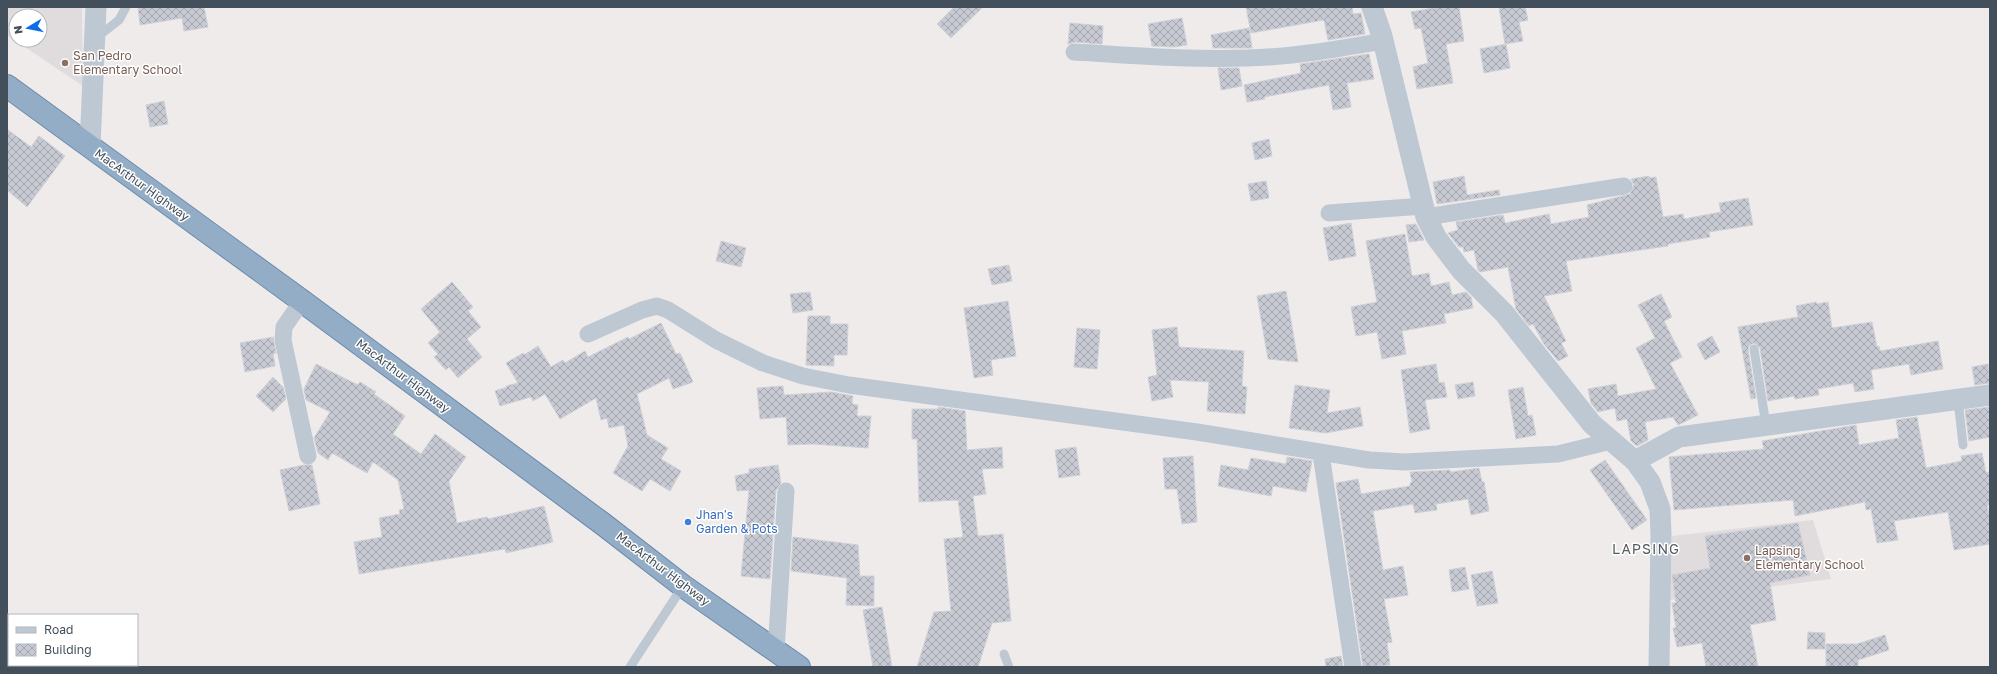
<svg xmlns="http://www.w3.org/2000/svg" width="1997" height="674" viewBox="0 0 1997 674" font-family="'Golos Text',sans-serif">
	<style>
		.education { fill: #e0dcdd; fill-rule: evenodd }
		.building { fill: url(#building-cross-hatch); stroke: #cfd1d8 }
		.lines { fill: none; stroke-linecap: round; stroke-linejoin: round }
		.trunk-casing { stroke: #6a8aab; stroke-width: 24 }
		.service { stroke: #bdc8d3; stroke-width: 9 }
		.minor { stroke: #bdc8d3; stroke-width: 17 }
		.tertiary { stroke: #bdc8d3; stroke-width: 21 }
		.trunk { stroke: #93adc6; stroke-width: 22 }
		.education-dot { fill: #8d6e63; stroke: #fff; stroke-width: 1.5 }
		.shop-dot { fill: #3f7fe0; stroke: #fff; stroke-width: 1.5 }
		.labels { text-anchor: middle; stroke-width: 3; stroke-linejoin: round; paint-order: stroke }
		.education-label { font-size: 12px; fill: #785e54; stroke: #fff; text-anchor: start }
		.street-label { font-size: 12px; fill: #434f5a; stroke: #fff }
		.shop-label { font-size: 12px; fill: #366cbe; stroke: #fff; text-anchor: start }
		.quarter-label { font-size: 14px; letter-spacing: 1px; fill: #585c61; stroke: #fff }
	</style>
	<defs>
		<pattern id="building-cross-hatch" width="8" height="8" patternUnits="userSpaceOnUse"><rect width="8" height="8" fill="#c7cad2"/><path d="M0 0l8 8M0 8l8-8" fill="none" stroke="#a3a6ad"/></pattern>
	</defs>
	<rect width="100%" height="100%" fill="#efebeb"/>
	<g class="education">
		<path d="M 7,7 L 82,7 L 83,86 L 7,35 ZM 16,16 L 40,16 L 40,40 L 16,40 Z"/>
		<polygon points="1813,520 1831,579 1669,600 1668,580 1672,536"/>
	</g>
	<g class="building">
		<polygon points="138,7 204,7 208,27 184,31 182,18 140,25"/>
		<polygon points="954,7 983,7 951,38 937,24"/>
		<polygon points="1246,7 1352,7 1353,14 1361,13 1365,34 1328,40 1324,20 1251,33"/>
		<polygon points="1439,7 1459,7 1464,41 1446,44 1453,83 1417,89 1413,67 1428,63 1421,28 1415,29 1411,12"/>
		<polygon points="1499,7 1525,7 1528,20 1519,22 1523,41 1505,44"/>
		<polygon points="1182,18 1187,45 1174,47 1152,46 1148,24"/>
		<polygon points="1070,23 1103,26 1102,44 1075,42 1068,44"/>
		<polygon points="1249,28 1252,48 1213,48 1211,35"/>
		<polygon points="1506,44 1510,68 1484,73 1480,49"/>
		<polygon points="1369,54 1374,79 1347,83 1351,107 1333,110 1329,85 1264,97 1265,99 1247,102 1244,85 1301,73 1300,64"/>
		<polygon points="1218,68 1239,68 1242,86 1221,90"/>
		<polygon points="164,101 168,124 150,127 146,105"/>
		<polygon points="7,129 31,147 39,136 65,156 27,207 7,190"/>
		<polygon points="1269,139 1272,156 1255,160 1252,143"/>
		<polygon points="1464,176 1467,195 1499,190 1500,195 1437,204 1433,182"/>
		<polygon points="1649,176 1649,178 1656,177 1663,217 1683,214 1684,219 1721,212 1719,203 1748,198 1753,225 1709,232 1710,237 1668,244 1668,246 1566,261 1572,291 1544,296 1566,341 1561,343 1568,356 1558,361 1544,344 1533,324 1529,326 1516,309 1508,267 1480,272 1478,270 1474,250 1464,252 1463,247 1459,247 1448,233 1458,230 1456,222 1503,215 1505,223 1549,214 1551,224 1589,217 1587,205 1630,194 1634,185 1631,179"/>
		<polygon points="1266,181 1269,198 1251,201 1248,184"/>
		<polygon points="1351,223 1356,256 1329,261 1323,228"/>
		<polygon points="1416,224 1424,240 1409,242 1406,225"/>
		<polygon points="1405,234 1412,276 1429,273 1431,286 1449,282 1452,295 1466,292 1471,297 1473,308 1444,314 1446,323 1402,331 1406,354 1382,359 1377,332 1356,336 1351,307 1377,302 1366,241"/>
		<polygon points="721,241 746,248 741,267 716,261"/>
		<polygon points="1009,265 1012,281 992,285 988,269"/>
		<polygon points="452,282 473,307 468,311 481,327 467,339 482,357 458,378 449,367 446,370 434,357 438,354 428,343 440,332 421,309"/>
		<polygon points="1286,291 1298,362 1268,359 1257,296"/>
		<polygon points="810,292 813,310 793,313 790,294"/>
		<polygon points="1661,294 1672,317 1664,321 1682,357 1670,363 1698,415 1678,425 1673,417 1645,422 1648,440 1637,446 1631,441 1627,419 1617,421 1615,408 1598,412 1591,403 1588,389 1616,384 1618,396 1656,389 1636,348 1655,338 1638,305"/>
		<polygon points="1008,301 1016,356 991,360 993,375 974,378 964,308"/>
		<polygon points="1816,302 1817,304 1828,302 1832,328 1872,322 1877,347 1879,346 1880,351 1938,341 1943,369 1911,375 1909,364 1871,370 1874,389 1855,392 1853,383 1818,389 1819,395 1795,399 1794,396 1768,401 1760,348 1756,344 1753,343 1749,346 1748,350 1756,398 1751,399 1738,327 1798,317 1796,306"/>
		<polygon points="808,316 830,316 830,324 848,324 847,355 834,355 834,366 806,365"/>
		<polygon points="661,323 676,354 680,353 693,382 673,389 669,378 637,394 647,435 668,448 661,459 681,471 670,491 650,479 642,491 613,473 628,446 624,425 609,428 607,418 601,420 596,398 560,419 545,394 533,401 531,397 500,406 495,391 507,387 506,386 518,383 506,363 523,353 524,355 538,346 551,367 563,360 565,363 585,351 588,357 628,337 629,339"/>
		<polygon points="1177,327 1179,347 1244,351 1242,386 1247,387 1245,414 1207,411 1209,382 1170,380 1173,397 1152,401 1148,377 1157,375 1152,330"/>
		<polygon points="1077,328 1100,330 1097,369 1074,367"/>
		<polygon points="1712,336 1720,352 1705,360 1697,344"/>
		<polygon points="273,337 276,353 273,354 275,366 245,372 240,343"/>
		<polygon points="316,364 358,385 360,382 376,392 374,394 405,416 393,434 421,454 435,434 466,457 449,481 457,523 487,517 488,519 544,506 553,542 506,553 505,549 359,574 354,542 382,537 379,518 400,514 399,510 404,509 398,480 373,462 367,473 332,453 328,460 318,453 314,438 330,412 306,400 304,389"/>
		<polygon points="1436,364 1439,383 1444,382 1447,397 1425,400 1430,429 1410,433 1401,370"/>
		<polygon points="1988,364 1990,383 1975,385 1972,367"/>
		<polygon points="273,377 283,387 286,399 273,412 256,396"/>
		<polygon points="1473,382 1475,396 1458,399 1455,385"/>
		<polygon points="1295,385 1330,390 1327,413 1360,407 1363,426 1326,433 1289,428"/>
		<polygon points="783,386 784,395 831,392 853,396 852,404 858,405 857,416 871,416 868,448 813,444 788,445 786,417 760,419 757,388"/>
		<polygon points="1523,387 1528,416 1532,415 1536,435 1516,439 1508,390"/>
		<polygon points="938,407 965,411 967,450 1002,447 1003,468 982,469 986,494 973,496 978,536 1003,534 1011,621 992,623 978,667 917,667 934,612 951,611 944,539 963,537 958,500 919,502 917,439 912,439 912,409 938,409"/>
		<polygon points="1990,407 1990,437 1969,441 1965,410"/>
		<polygon points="1917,417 1926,468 1962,461 1961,456 1982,453 1986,473 1990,472 1990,505 1987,505 1990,520 1990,544 1954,550 1948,512 1894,521 1898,540 1877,543 1871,509 1866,510 1865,502 1795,516 1793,500 1674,510 1669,457 1764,449 1762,441 1856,425 1859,445 1899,438 1896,420"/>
		<polygon points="1076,447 1080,475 1059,478 1055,450"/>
		<polygon points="1193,456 1197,522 1182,524 1177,489 1165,489 1163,458"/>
		<polygon points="1287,457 1312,461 1306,492 1273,486 1271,496 1218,486 1221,465 1248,470 1251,458 1286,464"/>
		<polygon points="1605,460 1647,520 1632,530 1590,470"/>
		<polygon points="304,465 312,465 320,504 289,511 280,470"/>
		<polygon points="778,465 781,483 776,490 770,579 741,576 749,490 737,491 735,476 749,473 749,469"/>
		<polygon points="1479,468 1482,482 1484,482 1489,511 1471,515 1468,499 1436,504 1437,510 1415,513 1413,504 1373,511 1383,570 1403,566 1408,595 1384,599 1392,642 1387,643 1390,665 1363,667 1336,483 1358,479 1361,494 1410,486 1410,483 1412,482 1410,472 1450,470 1451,472"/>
		<polygon points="1798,523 1810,575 1770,583 1776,620 1750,625 1758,667 1706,667 1702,643 1677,647 1673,628 1676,628 1672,603 1676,603 1672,575 1710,568 1705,536"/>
		<polygon points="793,537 858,545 860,576 874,576 874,606 846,605 847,578 791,571"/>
		<polygon points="1465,567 1469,589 1452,592 1449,570"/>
		<polygon points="1492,571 1498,603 1477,606 1471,575"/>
		<polygon points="882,607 892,667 873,667 863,610"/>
		<polygon points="1808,632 1825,633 1825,649 1807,649"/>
		<polygon points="1885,635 1889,650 1858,660 1858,667 1826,667 1826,644 1857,644"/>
		<polygon points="1341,656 1343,667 1326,667 1325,659"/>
	</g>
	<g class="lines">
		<defs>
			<polyline id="trunk" points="7,86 302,301 603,524 683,586 799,667"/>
		</defs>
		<use href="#trunk" class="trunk-casing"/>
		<g class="service">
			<polyline points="96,38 119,20 126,7"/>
			<polyline points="1754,349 1766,425"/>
			<polyline points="1958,400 1963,445"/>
			<polyline points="1004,654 1009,667"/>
			<polyline points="630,667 683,586"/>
		</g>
		<g class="minor">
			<path d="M 1074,52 C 1131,55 1189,60 1247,58 C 1293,57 1338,49 1383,41"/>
			<polyline points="1329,213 1423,206"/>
			<polyline points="1426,217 1624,186"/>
			<polyline points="302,301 284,327 283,340 308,456"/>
			<polyline points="588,334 642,310 657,306 668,310 716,340 763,363 803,376 849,385 1197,432 1369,460 1405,462 1558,454 1611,441"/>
			<polyline points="1321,454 1353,667"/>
			<polyline points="776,651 786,491"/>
		</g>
		<g class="tertiary">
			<polyline points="1372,7 1382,36 1426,217 1436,237 1461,270 1504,313 1592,424 1635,461 1650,482 1660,509 1661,535 1659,667"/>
			<polyline points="90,147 96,7"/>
			<polyline points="1635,461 1679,437 1990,395"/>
		</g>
		<use href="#trunk" class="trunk"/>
	</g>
	<g class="education-dot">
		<circle cx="65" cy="63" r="4"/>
		<circle cx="1747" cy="558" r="4"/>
	</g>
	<circle class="shop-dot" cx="688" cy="522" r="4"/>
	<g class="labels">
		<g class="education-label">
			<text x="73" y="60">San Pedro<tspan x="73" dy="14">Elementary School</tspan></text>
			<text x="1755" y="555">Lapsing<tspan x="1755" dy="14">Elementary School</tspan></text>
		</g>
		<g class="street-label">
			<text transform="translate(142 185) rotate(36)" y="4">MacArthur Highway</text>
			<text transform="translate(403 376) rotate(37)" y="4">MacArthur Highway</text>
			<text transform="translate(663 569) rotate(37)" y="4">MacArthur Highway</text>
		</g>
		<g class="shop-label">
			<text x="696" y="519">Jhan's<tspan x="696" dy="14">Garden &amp; Pots</tspan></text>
		</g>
		<g class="quarter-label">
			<text x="1646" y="554">LAPSING</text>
		</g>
	</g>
	<rect width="1997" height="674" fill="none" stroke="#434f5a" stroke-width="16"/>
	<rect x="8" y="614" width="130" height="52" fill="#ffffff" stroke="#b4b9bd"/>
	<rect x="16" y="627" width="20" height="6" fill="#bdc8d3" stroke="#b4b9bd"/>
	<text x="44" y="634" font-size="12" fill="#434f5a">Road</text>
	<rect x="16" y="644" width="20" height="12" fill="url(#building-cross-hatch)" stroke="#b4b9bd"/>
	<text x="44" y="654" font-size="12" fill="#434f5a">Building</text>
	<g transform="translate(28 28) rotate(260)"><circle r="19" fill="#ffffff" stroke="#b4b9bd"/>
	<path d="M0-3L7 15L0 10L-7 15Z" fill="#0b6ee8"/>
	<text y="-6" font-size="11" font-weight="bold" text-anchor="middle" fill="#434f5a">N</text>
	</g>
</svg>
